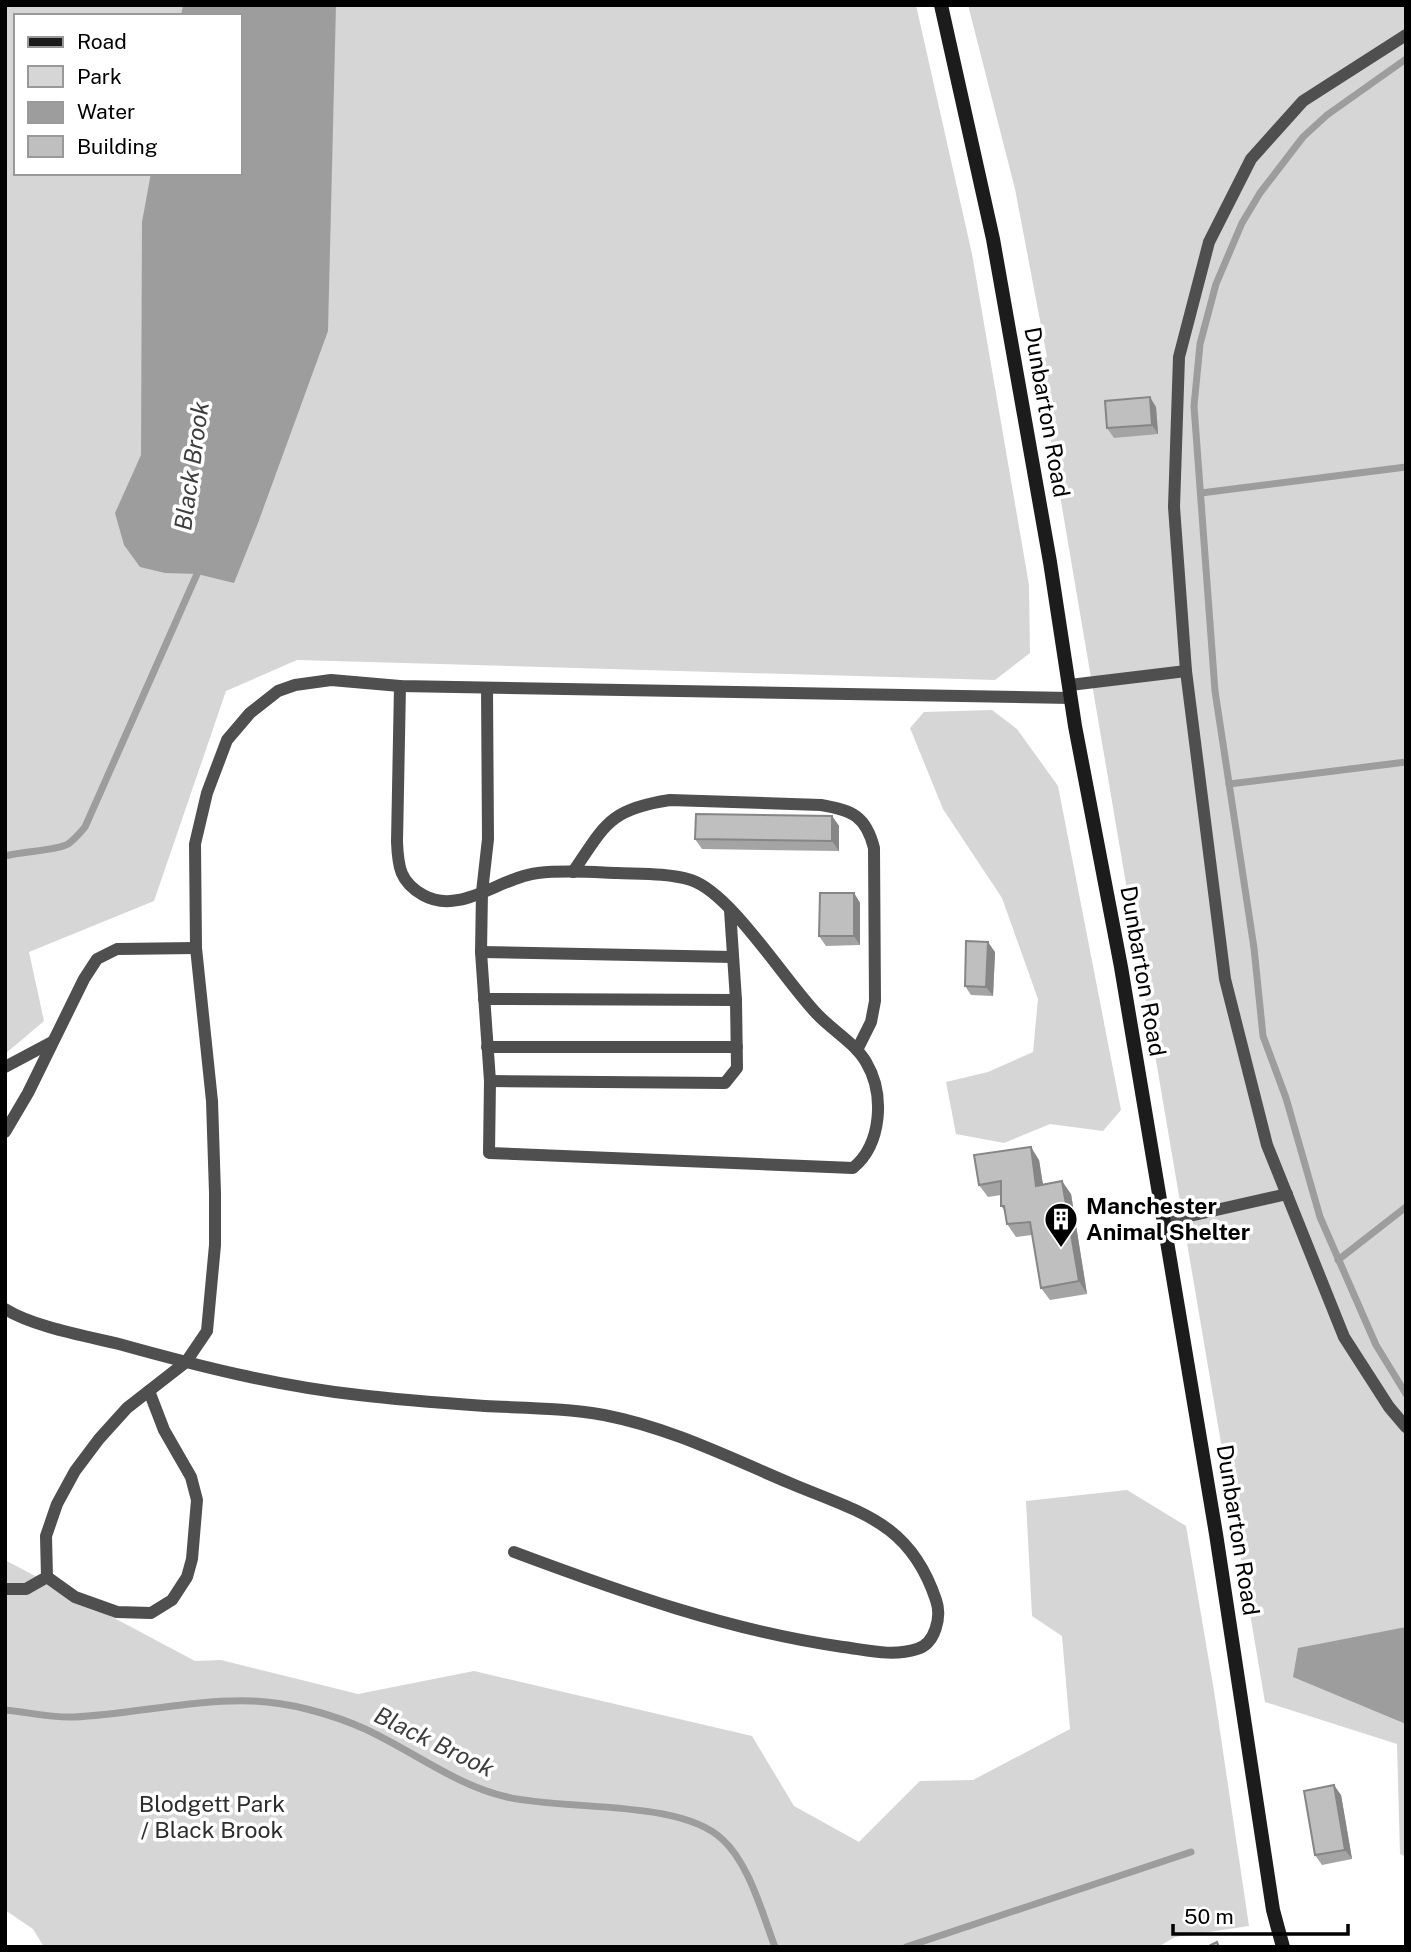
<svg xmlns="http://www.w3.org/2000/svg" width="1411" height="1952" viewBox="0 0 1411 1952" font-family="'Public Sans',sans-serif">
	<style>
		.green { fill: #d6d6d6; fill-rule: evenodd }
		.water { fill: #9d9d9d }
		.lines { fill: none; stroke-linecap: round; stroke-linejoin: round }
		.stream { stroke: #9d9d9d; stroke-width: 7 }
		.lane { stroke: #4f4f4f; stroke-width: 12 }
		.secondary { stroke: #1c1c1c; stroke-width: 14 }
		.wall { fill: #a4a4a4 }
		.shaded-wall { fill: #868686 }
		.building { fill: #bfbfbf; stroke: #868686; stroke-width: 2 }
		.labels { text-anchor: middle; stroke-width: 7; stroke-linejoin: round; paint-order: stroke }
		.street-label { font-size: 23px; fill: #000; stroke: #fff }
		.poi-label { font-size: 23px; font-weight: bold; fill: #000; stroke: #fff; text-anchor: start }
		.park-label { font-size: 23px; fill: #2d2d2d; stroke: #fff }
		.water-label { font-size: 24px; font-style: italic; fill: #3e3e3e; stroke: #fff }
	</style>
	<rect width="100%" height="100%" fill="#fff"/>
	<g class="green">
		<path d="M 5,5 L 916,5 L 972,254 L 1029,585 L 1030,653 L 995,680 L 297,660 L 226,691 L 154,901 L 29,952 L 44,1021 L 5,1054 ZM 16,16 L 240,16 L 240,173 L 16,173 Z"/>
		<polygon points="968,5 1406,5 1406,1857 1400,1854 1397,1744 1265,1702 1037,360 1047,357 1015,189"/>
		<polygon points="992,710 1017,729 1058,786 1121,1110 1103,1131 1050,1124 1004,1143 956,1134 946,1082 988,1072 1033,1052 1038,999 1002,898 943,809 910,728 924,712"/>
		<polygon points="1127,1490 1186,1526 1214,1691 1249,1926 1175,1937 1158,1947 44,1947 33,1929 5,1910 5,1560 195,1661 221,1660 358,1694 474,1671 752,1736 794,1806 859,1842 920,1781 973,1780 1070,1729 1062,1636 1032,1616 1026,1501"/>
	</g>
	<g class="water">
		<polygon points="183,5 336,5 328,331 258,523 234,583 197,574 165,573 140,567 124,545 115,513 141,455 142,222 151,173 240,173 240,16 181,16"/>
		<polygon points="1406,1627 1406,1724 1293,1677 1298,1648"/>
	</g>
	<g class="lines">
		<g class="stream">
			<polyline points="1406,59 1327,115 1303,137 1260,193 1242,223 1216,284 1200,344 1194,406 1215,691 1254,948 1263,1036 1286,1098 1320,1217 1376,1345 1406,1394"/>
			<polyline points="1201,493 1406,467"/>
			<polyline points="1229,784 1406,762"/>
			<path d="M 5,856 C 22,851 56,851 68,844 C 74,840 80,833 85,827 L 197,574 L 198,565"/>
			<polyline points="1338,1260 1406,1207"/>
			<path d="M 5,1710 C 27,1712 51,1718 74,1717 C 133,1714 192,1699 252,1701 C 288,1702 332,1714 365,1729 C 413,1751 455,1785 507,1797 C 566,1811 679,1799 722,1839 C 749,1863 762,1913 775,1947"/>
			<polyline points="906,1947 1191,1852"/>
		</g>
		<g class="lane">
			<polyline points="1406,35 1303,101 1251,159 1209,242 1179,357 1174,507 1186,671 1225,979 1267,1145 1344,1337 1389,1407 1406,1427"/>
			<polyline points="1070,685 1186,671"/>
			<path d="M 400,686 L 397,842 C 398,867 400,882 423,895 C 460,916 500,877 538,873 C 564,870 591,872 617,873 C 642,874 667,873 691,880 C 731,893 785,981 817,1014 C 832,1030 855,1043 866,1062 C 885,1094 882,1144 853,1168 L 489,1153 L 490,1081 L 481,952 L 482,892 L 488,839 L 487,688"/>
			<path d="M 573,872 C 605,825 609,809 670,800 L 821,805 C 852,810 866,816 874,848 L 875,1001 L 871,1022 L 857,1050"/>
			<polyline points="481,952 733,957"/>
			<polyline points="484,999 736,1000"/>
			<polyline points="487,1047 737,1047"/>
			<polyline points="5,1067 52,1042"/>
			<polyline points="490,1081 725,1083 737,1068 736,1000 730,910"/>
			<polyline points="5,1132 28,1093 84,979 97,959 117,949 196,948"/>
			<polyline points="1163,1222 1287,1194"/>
			<path d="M 5,1309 C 34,1327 86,1336 119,1344 C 198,1366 277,1386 359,1395 C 401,1400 443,1403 485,1406 C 525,1408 565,1408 604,1415 C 671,1428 730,1458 792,1484 C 861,1513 910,1522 936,1600 C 942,1617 935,1644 917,1649 C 892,1657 867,1650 843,1647 C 730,1631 621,1592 514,1552"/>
			<polyline points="47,1577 75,1597 117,1612 151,1613 172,1600 187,1577 192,1559 197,1500 191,1477 164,1430 149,1391"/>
			<polyline points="5,1589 26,1589 47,1577 46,1536 57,1504 75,1471 99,1439 127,1408 186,1362 207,1331 215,1245 215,1193 212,1101 196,948 195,844 207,793 227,740 250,713 278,691 295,685 331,680 400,686 1071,698"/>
		</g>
		<polyline class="secondary" points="941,5 993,239 1050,562 1075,726 1121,967 1216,1534 1273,1910 1283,1947"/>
	</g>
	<g class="wall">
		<polygon points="1156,407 1158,434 1114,438 1107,428"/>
		<polygon points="832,816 839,826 839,851 702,849 695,839"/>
		<polygon points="854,893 860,903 860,945 826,946 819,936"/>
		<polygon points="995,952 993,996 971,995 965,986"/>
		<polygon points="1039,1160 1043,1185 1071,1194 1087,1294 1050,1300 1041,1288 1032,1235 1016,1237 1007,1224 1005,1211 1001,1206 1001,1195 988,1197 979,1185"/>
		<polygon points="1341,1795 1352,1859 1322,1865 1315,1855"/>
	</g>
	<g class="shaded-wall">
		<polygon points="1150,397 1156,407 1158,434 1152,425"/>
		<polygon points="832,816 839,826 839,851 832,841"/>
		<polygon points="854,893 860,903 860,945 854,936"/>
		<polygon points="988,942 995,952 993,996 986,987"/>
		<polygon points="1031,1147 1039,1160 1045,1198 1036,1186"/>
		<polygon points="1062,1181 1071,1194 1087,1294 1079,1281"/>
		<polygon points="1334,1785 1341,1795 1352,1859 1345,1850"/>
	</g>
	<g class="building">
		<polygon points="1150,397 1152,425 1107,428 1105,401"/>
		<polygon points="696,814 832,816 832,841 695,839"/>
		<polygon points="820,893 854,893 854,936 819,936"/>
		<polygon points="966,941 988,942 986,987 965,986"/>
		<polygon points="1031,1147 1036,1186 1062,1181 1079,1281 1041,1288 1030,1222 1007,1224 1004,1206 1001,1206 1001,1181 979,1185 974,1155"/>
		<polygon points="1334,1785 1345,1850 1315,1855 1304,1791"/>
		<polygon points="1217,1942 1219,1947 1207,1947"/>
	</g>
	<defs>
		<symbol id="building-pin" viewBox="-11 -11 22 30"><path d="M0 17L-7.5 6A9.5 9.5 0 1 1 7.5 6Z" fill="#000" stroke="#fff"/><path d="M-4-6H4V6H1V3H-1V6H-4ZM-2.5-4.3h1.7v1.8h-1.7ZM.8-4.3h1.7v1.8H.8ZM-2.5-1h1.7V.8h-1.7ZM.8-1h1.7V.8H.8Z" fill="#fff"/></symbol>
	</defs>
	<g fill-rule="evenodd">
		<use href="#building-pin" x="1042" y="1200" width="38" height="52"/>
	</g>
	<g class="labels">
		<g class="street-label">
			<text transform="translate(1047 412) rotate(80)" y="8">Dunbarton Road</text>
			<text transform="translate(1143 971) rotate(80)" y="8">Dunbarton Road</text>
			<text transform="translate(1238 1530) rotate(81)" y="8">Dunbarton Road</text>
		</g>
		<g class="poi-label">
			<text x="1086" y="1214">Manchester<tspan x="1086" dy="26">Animal Shelter</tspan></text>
		</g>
		<g class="park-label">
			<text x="212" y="1812">Blodgett Park<tspan x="212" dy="26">/ Black Brook</tspan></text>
		</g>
		<g class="water-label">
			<text transform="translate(192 466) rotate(-82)" y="8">Black Brook</text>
			<text transform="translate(434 1742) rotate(26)" y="8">Black Brook</text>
		</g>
	</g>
	<rect width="1411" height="1952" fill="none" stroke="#000000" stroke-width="14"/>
	<rect x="14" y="14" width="228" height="161" fill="#ffffff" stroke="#999999" stroke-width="2"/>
	<rect x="28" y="37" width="35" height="10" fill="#1c1c1c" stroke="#999999" stroke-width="2"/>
	<text x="77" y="49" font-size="21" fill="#000000">Road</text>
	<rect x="28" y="66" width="35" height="21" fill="#d6d6d6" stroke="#999999" stroke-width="2"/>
	<text x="77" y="84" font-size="21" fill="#000000">Park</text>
	<rect x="28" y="102" width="35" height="21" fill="#9d9d9d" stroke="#999999" stroke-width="2"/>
	<text x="77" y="119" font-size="21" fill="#000000">Water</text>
	<rect x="28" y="136" width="35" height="21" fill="#bfbfbf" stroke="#999999" stroke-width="2"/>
	<text x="77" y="154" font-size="21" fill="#000000">Building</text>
	<path d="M1173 1924v10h175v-10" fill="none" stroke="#000000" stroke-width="3.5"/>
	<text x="1184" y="1924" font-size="21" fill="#000000" stroke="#ffffff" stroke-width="5" paint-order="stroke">50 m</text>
</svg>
